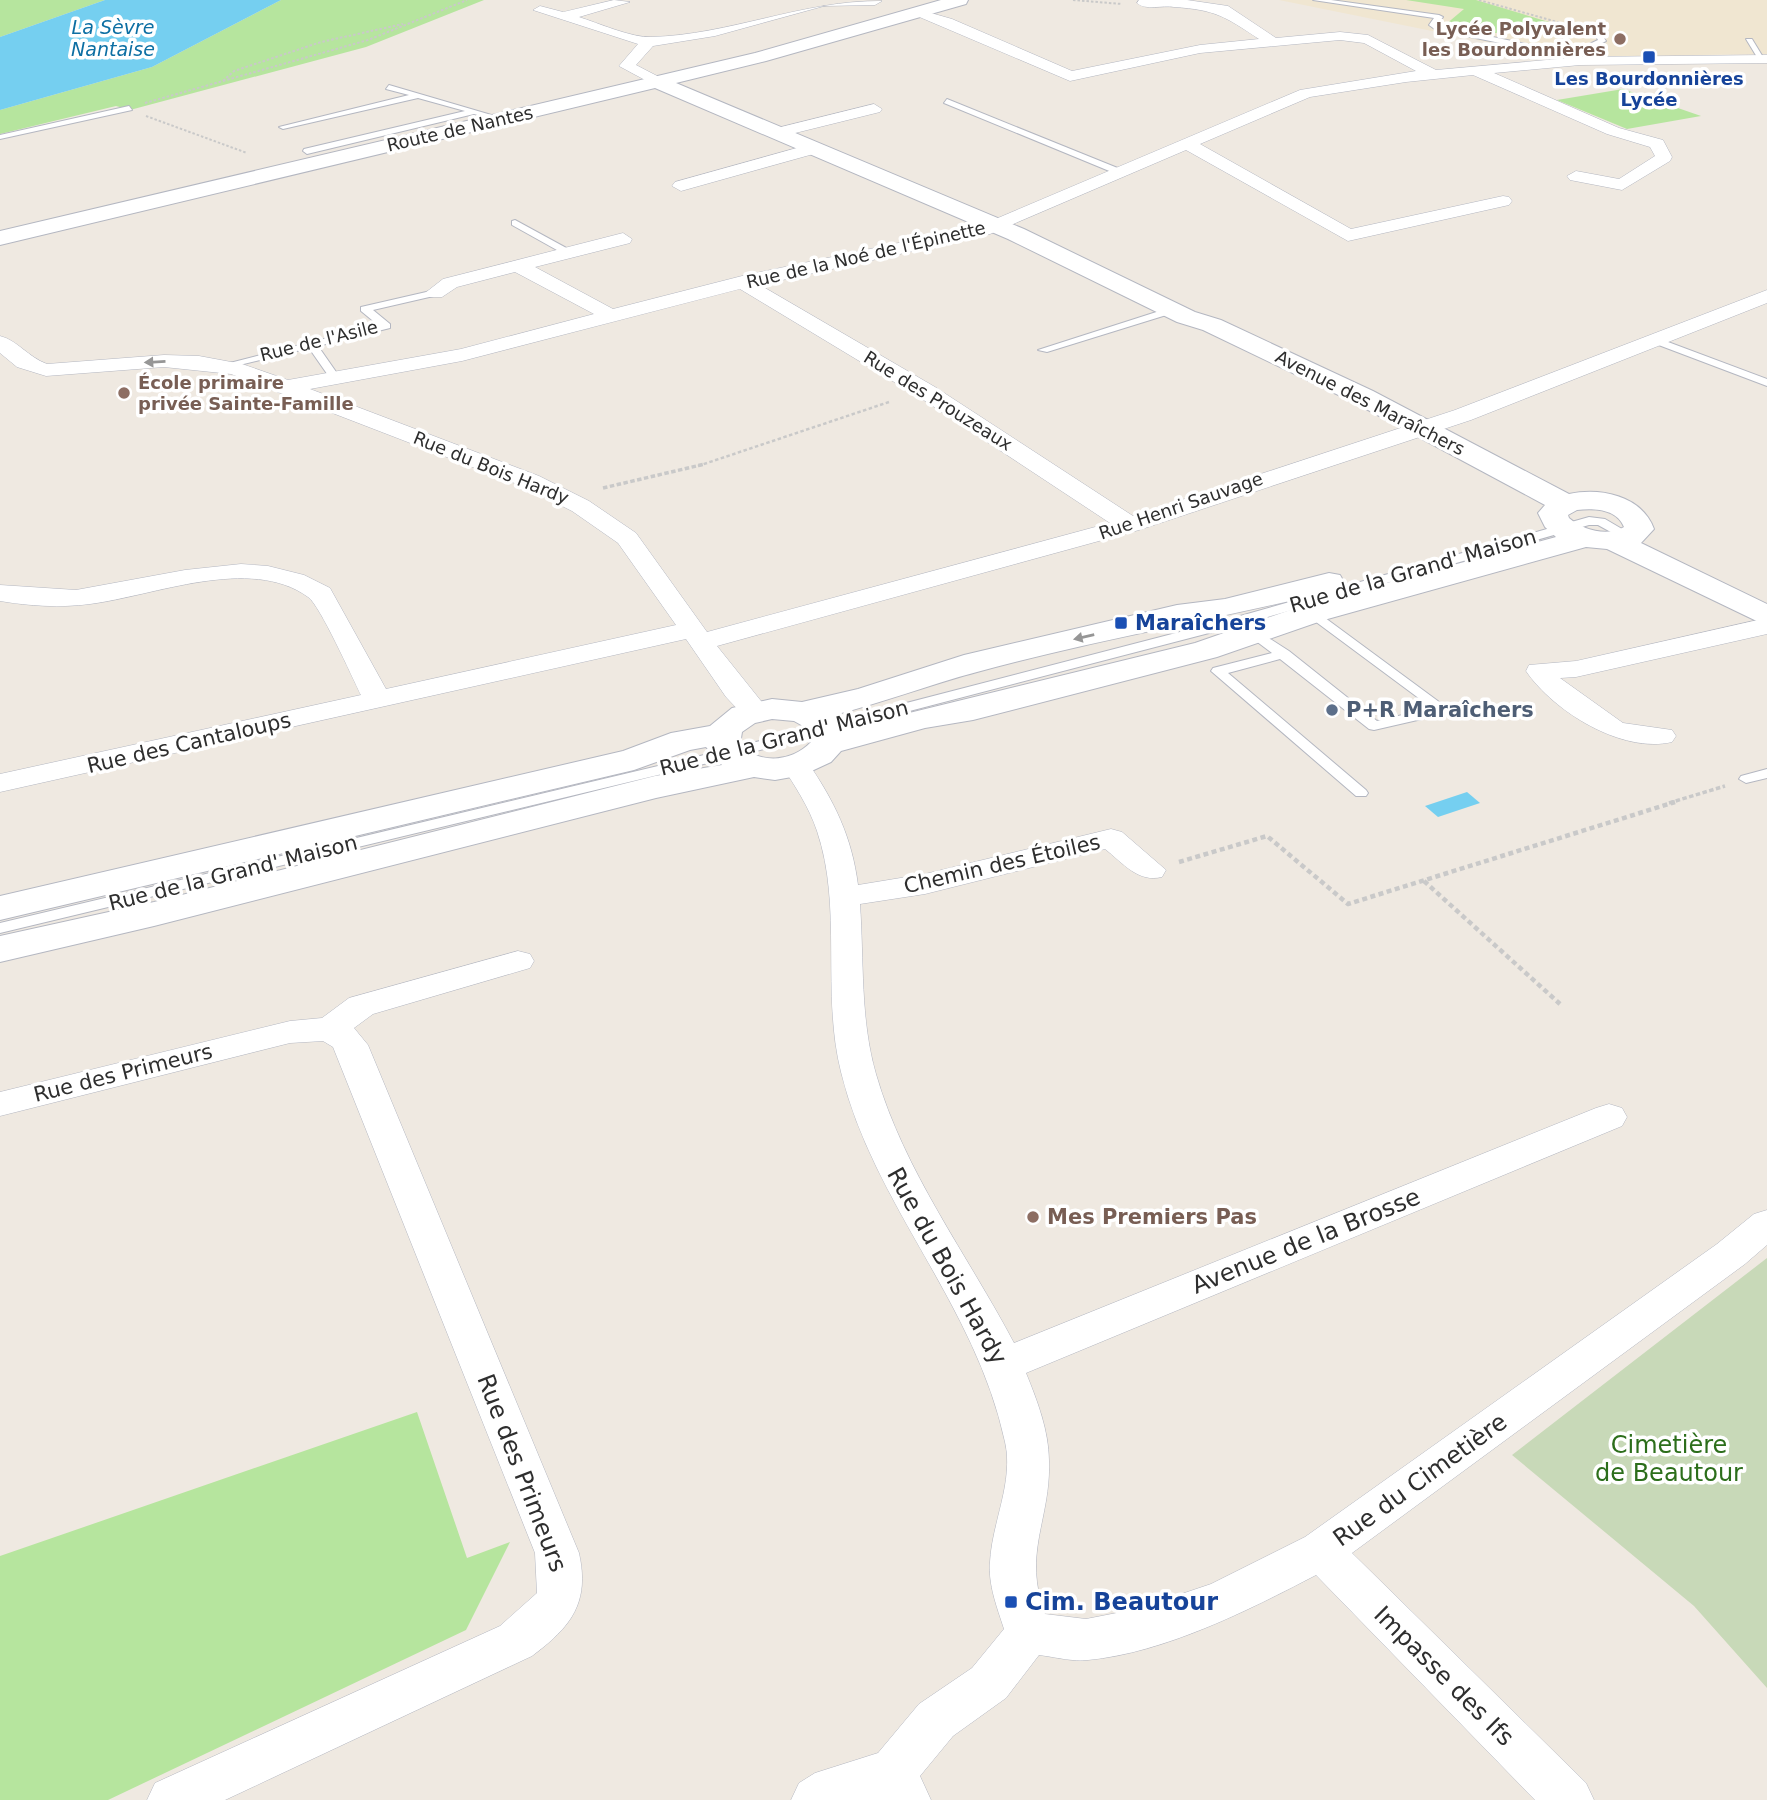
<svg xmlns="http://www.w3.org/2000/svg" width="1767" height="1800" viewBox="0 0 1767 1800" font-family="'DejaVu Sans',sans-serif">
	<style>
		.education { fill: #f0e6d1 }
		.green { fill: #b6e59e }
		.cemetery { fill: #c8d9b8 }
		.water { fill: #75cff0 }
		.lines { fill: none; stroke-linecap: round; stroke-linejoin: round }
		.lane-casing { stroke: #b4b7c1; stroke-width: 2 }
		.street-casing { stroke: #b4b7c1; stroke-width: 1 }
		.secondary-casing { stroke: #b4b7c1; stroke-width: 2 }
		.path-far3 { stroke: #c9c9c9; stroke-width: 2; stroke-dasharray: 2.5 2; stroke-linecap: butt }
		.path-far2 { stroke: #c9c9c9; stroke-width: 2.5; stroke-dasharray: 3.5 2.5; stroke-linecap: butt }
		.path-far1 { stroke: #c9c9c9; stroke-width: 3.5; stroke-dasharray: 4.5 2.5; stroke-linecap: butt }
		.path { stroke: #c9c9c9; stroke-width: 4.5; stroke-dasharray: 5 3.5; stroke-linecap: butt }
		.lane { fill: #fff; fill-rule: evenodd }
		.street { fill: #fff; fill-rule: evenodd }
		.secondary { fill: #fff; fill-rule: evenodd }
		.oneway { fill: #969696 }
		.education-dot { fill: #8d6e63; stroke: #fff; stroke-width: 2.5 }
		.transit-dot { fill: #1a4fb4; stroke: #fff; stroke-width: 2.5 }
		.service-dot { fill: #5c6f8a; stroke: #fff; stroke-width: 2.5 }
		.labels { text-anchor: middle; stroke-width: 7; stroke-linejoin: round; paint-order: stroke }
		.far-education-label { font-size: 18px; font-weight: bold; fill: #785e54; stroke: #fff; text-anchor: end }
		.far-transit-label { font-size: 18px; font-weight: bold; fill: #164399; stroke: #fff }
		.far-street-label { font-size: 18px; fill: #2e2e2e; stroke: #fff }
		.far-water-label { font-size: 19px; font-style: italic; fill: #0d6fa3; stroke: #fff }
		.street-label { font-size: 21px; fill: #2e2e2e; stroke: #fff }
		.transit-label { font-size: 21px; font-weight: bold; fill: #164399; stroke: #fff; text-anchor: start }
		.service-label { font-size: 21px; font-weight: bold; fill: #4e5e75; stroke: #fff; text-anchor: start }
		.education-label { font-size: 21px; font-weight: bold; fill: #785e54; stroke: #fff; text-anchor: start }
		.near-street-label { font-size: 24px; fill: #2e2e2e; stroke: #fff }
		.near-park-label { font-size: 24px; fill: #2c6e1b; stroke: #fff }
		.near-transit-label { font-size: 24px; font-weight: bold; fill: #164399; stroke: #fff; text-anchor: start }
	</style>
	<rect width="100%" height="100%" fill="#efe9e1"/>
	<polygon class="education" points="1279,0 1767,0 1767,54 1560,57"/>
	<g class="green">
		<polygon points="0,0 105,0 0,37"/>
		<polygon points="281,0 484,0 366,47 130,110 116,106 0,134 0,110 152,67"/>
		<polygon points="1406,0 1476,0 1582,32 1490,33 1489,36 1447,27 1445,25 1464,9"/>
		<polygon points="1623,89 1701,116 1627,129 1557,100"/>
		<polygon points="417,1412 467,1558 510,1542 466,1630 108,1800 0,1800 0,1556"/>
	</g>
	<polygon class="cemetery" points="1767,1258 1767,1688 1694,1606 1512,1455"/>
	<g class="water">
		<polygon points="105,0 281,0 152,67 0,110 0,37"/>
		<polygon points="1467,792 1480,803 1438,817 1425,806"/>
	</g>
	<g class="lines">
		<defs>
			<g id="lane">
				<polygon points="1313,0 1331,0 1439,15 1443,17 1437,24 1441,26 1535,46 1566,49 1581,48 1598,40 1592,29 1596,27 1606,41 1585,52 1573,53 1584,61 1580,63 1564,53 1535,50 1436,30 1429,25 1434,18"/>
				<polygon points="1746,39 1752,39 1766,62 1760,62"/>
				<polygon points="389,85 505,119 501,121 474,114 307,154 303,151 304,149 465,111 418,98 283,129 279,127 409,95 386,89"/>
				<polygon points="947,99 1125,171 1126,173 1119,175 944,103"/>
				<polygon points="129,106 132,110 0,139 0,135"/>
				<polygon points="515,220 570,250 572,252 564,254 512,225 512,221"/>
				<polygon points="435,290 438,291 438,295 373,310 390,324 390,328 318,346 341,379 340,381 332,381 309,348 223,369 218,366 378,325 361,311 361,307"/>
				<polygon points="1172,307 1177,310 1176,312 1047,352 1038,350"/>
				<polygon points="1652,336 1767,379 1767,386 1648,341 1648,337"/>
				<polygon points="1589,517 1605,519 1639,539 1633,543 1629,542 1598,525 1589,525 1236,626 733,757 0,933 0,923 725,750 1226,620"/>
				<polygon points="1313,609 1450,710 1448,713 1374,730 1369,729 1280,659 1228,673 1366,790 1368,793 1366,796 1356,796 1211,671 1213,668 1272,653 1248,635 1246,632 1253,628 1289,651 1377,721 1432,708 1308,616 1308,610"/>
				<polygon points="1767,769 1767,778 1746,783 1739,779 1741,776"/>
			</g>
			<g id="street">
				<path d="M 614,0 L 630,2 L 579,17 C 598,23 632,38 651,37 C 729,35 804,0 882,1 L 875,5 L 824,6 L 715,36 L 653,46 L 636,65 L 663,79 L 666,82 L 658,87 L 619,66 L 638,44 L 533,10 L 540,6 L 563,12 Z"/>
				<path d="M 1139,0 L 1187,0 L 1228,6 L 1276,38 L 1340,32 L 1368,35 L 1436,70 L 1580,57 L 1767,55 L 1767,63 L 1580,65 L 1494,73 L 1619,128 L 1663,140 L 1672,157 L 1670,161 L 1622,190 L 1570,180 L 1567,176 L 1576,171 L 1619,179 L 1655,156 L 1650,147 L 1607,134 L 1473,75 L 1406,82 L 1310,97 L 1200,144 L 1351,229 L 1503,196 L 1509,197 L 1512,201 L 1509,205 L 1348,241 L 1186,150 L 990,234 L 760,285 L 935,387 L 1133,516 L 1455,410 L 1767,290 L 1767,303 L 1471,420 L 1139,530 L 717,646 L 769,711 L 765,717 L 745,717 L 726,697 L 686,639 L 0,792 L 0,774 L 361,695 C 352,677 320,605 308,597 C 250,555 154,596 90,604 C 60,608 30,606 0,601 L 0,585 L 76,590 L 185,570 L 241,564 L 268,566 L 304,575 L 330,588 L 386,689 L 676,625 L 618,543 L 572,511 L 522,486 L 231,374 L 164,367 L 46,376 L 17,367 L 0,353 L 0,336 C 17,340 28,357 47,364 L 164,355 L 199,356 L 242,364 L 288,380 L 461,349 L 594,314 L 515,272 L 457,287 L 442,297 L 428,297 L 425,293 L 443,279 L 623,233 L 632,239 L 630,243 L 535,267 L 613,309 L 742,276 L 979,226 L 1300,90 L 1416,71 L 1364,43 L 1340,40 L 1200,53 L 1070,81 L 910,13 L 917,9 L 952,19 L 1072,71 L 1200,45 L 1259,39 C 1224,16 1216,10 1174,7 C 1162,5 1146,11 1137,3 ZM 740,289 L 919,397 L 1110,523 L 707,632 L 636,533 L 589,501 L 539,476 L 310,389 L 462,361 Z"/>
				<polygon points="874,104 882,109 880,112 775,138 767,133 769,130"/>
				<polygon points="811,144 817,145 817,153 681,191 672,186 675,182"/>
				<path d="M 1767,618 L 1767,634 L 1576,677 L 1560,678 L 1623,723 L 1672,730 L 1676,736 L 1672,742 C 1622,754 1553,711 1526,671 L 1529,665 L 1576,661 Z"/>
				<path d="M 796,757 L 806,760 C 834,800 852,837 858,885 L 925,874 L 1111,829 L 1122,832 L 1166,870 L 1162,877 C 1138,883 1123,863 1105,849 L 925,894 L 860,904 C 864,960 860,1019 876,1074 C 904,1171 967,1254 1014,1343 L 1596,1108 L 1609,1104 L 1622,1108 L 1627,1117 L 1622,1126 L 1026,1373 C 1037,1400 1049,1431 1049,1461 C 1051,1520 1022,1552 1045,1614 L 1086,1619 L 1137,1609 L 1211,1584 L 1305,1537 L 1717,1244 L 1754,1214 L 1767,1210 L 1767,1245 L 1745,1264 L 1352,1553 L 1586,1783 L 1594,1800 L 1535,1800 L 1316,1575 C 1249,1610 1164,1653 1088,1660 C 1073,1662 1055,1657 1039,1655 L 1006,1698 L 953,1736 L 920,1776 L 931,1800 L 791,1800 L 799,1783 L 815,1773 L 878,1753 L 919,1704 L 972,1668 L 1004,1629 C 997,1607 988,1585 990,1562 C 992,1522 1014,1482 1005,1442 C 975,1303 874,1206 841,1072 C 821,993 843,908 817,831 C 809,807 795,786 782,766 L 786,760 Z"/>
				<path d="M 518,951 L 530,954 L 534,961 L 530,968 L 373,1014 L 354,1028 L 368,1045 L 579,1553 C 590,1603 571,1627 532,1656 L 225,1800 L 147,1800 L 155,1783 L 500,1626 L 537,1593 L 535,1553 L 333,1047 L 323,1041 L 290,1043 L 0,1116 L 0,1092 L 290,1021 L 322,1018 L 349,998 Z"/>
			</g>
			<path id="secondary" d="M 941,0 L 968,0 L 966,4 L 766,61 L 676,83 L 1024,229 L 1195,312 L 1221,320 L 1373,391 L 1569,494 C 1601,487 1642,496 1654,529 L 1641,543 L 1767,604 L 1767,626 L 1607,549 L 1586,547 L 1324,620 L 1217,657 L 973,720 L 925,728 L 841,751 L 831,762 L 803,775 L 775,780 L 754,777 L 656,798 L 154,926 L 0,962 L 0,936 L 154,902 L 655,776 L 722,765 L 706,747 L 690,750 L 634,770 L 0,920 L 0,896 L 623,751 L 671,733 L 710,726 L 732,708 L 772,699 L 802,702 L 858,689 L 964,655 L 1177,605 L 1225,599 L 1329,573 L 1340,575 L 1344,582 L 1340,589 C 1219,619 1097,639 977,672 C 928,685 882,703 834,715 L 844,729 L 1195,643 L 1302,606 L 1556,537 L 1545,527 L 1538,513 L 1545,505 L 1355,403 L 1203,330 L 1177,322 L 1008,239 L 655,88 L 0,245 L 0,231 L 755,53 ZM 1577,510 C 1594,508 1617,509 1624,527 C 1607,537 1583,530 1569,518 L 1568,515 ZM 772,719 L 794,721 L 810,730 L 811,742 C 792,762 759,765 740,744 L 742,732 L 755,723 Z"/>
		</defs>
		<use href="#lane" class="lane-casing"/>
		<use href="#street" class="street-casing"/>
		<use href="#secondary" class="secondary-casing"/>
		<g class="path-far3">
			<polyline points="1073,0 1122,4"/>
			<polyline points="1479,0 1575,27"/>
			<polyline points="223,81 234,71 321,42 403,24"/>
			<polyline points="145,103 368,40 467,0"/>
			<polyline points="146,116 247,153"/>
		</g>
		<polyline class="path-far2" points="698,466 889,402"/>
		<g class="path-far1">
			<polyline points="603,488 705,464"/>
			<polyline points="1669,803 1725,786"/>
		</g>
		<g class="path">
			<polyline points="1179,862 1267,836 1348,904 1675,802"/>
			<polyline points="1424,881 1560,1004"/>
		</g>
		<use href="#lane" class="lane"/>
		<use href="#street" class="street"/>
		<use href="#secondary" class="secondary"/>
	</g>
	<defs><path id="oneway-solid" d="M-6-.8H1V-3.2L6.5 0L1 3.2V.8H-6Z" transform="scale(1.75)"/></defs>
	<g class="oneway">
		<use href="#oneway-solid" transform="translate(155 362) rotate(177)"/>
		<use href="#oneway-solid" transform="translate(1084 637) rotate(167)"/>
	</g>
	<g class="education-dot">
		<circle cx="1620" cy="39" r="7"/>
		<circle cx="124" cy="393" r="7"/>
		<circle cx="1033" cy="1217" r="7"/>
	</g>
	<g class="transit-dot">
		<rect x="1642" y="50" width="14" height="14" rx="3.5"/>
		<rect x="1114" y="616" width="14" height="14" rx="3.5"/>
		<rect x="1004" y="1595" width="14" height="14" rx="3.5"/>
	</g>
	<circle class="service-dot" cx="1332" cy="710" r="7"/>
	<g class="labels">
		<g class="far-education-label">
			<text x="1606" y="35">Lycée Polyvalent<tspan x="1606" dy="21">les Bourdonnières</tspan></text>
			<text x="138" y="389" text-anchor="start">École primaire<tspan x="138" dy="21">privée Sainte-Famille</tspan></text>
		</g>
		<g class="far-transit-label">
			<text x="1649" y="85">Les Bourdonnières<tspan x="1649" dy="21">Lycée</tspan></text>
		</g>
		<g class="far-street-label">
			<text transform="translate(460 129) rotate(-13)" y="6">Route de Nantes</text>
			<text transform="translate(866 255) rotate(-13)" y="6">Rue de la Noé de l'Épinette</text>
			<text transform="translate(319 341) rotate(-14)" y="6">Rue de l'Asile</text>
			<text transform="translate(938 401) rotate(32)" y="6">Rue des Prouzeaux</text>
			<text transform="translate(1370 403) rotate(27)" y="6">Avenue des Maraîchers</text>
			<text transform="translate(491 468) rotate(22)" y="6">Rue du Bois Hardy</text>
			<text transform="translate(1181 506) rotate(-19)" y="6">Rue Henri Sauvage</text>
		</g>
		<g class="far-water-label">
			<text x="113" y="34">La Sèvre<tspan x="113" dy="22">Nantaise</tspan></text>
		</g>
		<g class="street-label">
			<text transform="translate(1413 571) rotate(-16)" y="7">Rue de la Grand' Maison</text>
			<text transform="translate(784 738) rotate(-14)" y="7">Rue de la Grand' Maison</text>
			<text transform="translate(189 743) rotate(-13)" y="7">Rue des Cantaloups</text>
			<text transform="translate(1002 864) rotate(-13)" y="7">Chemin des Étoiles</text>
			<text transform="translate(233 873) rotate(-14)" y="7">Rue de la Grand' Maison</text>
			<text transform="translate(123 1073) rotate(-14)" y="7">Rue des Primeurs</text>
		</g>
		<g class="transit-label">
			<text x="1135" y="630">Maraîchers</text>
		</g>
		<g class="service-label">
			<text x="1346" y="717">P+R Maraîchers</text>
		</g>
		<g class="education-label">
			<text x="1047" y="1224">Mes Premiers Pas</text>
		</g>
		<g class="near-street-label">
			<text transform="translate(1306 1241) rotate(-22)" y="8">Avenue de la Brosse</text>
			<text transform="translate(947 1266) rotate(61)" y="8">Rue du Bois Hardy</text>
			<text transform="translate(522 1473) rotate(69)" y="8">Rue des Primeurs</text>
			<text transform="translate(1420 1480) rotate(-36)" y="8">Rue du Cimetière</text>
			<text transform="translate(1444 1676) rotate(45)" y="8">Impasse des Ifs</text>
		</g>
		<g class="near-park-label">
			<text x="1669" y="1453">Cimetière<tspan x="1669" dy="28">de Beautour</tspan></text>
		</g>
		<g class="near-transit-label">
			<text x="1025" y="1610">Cim. Beautour</text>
		</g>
	</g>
</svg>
